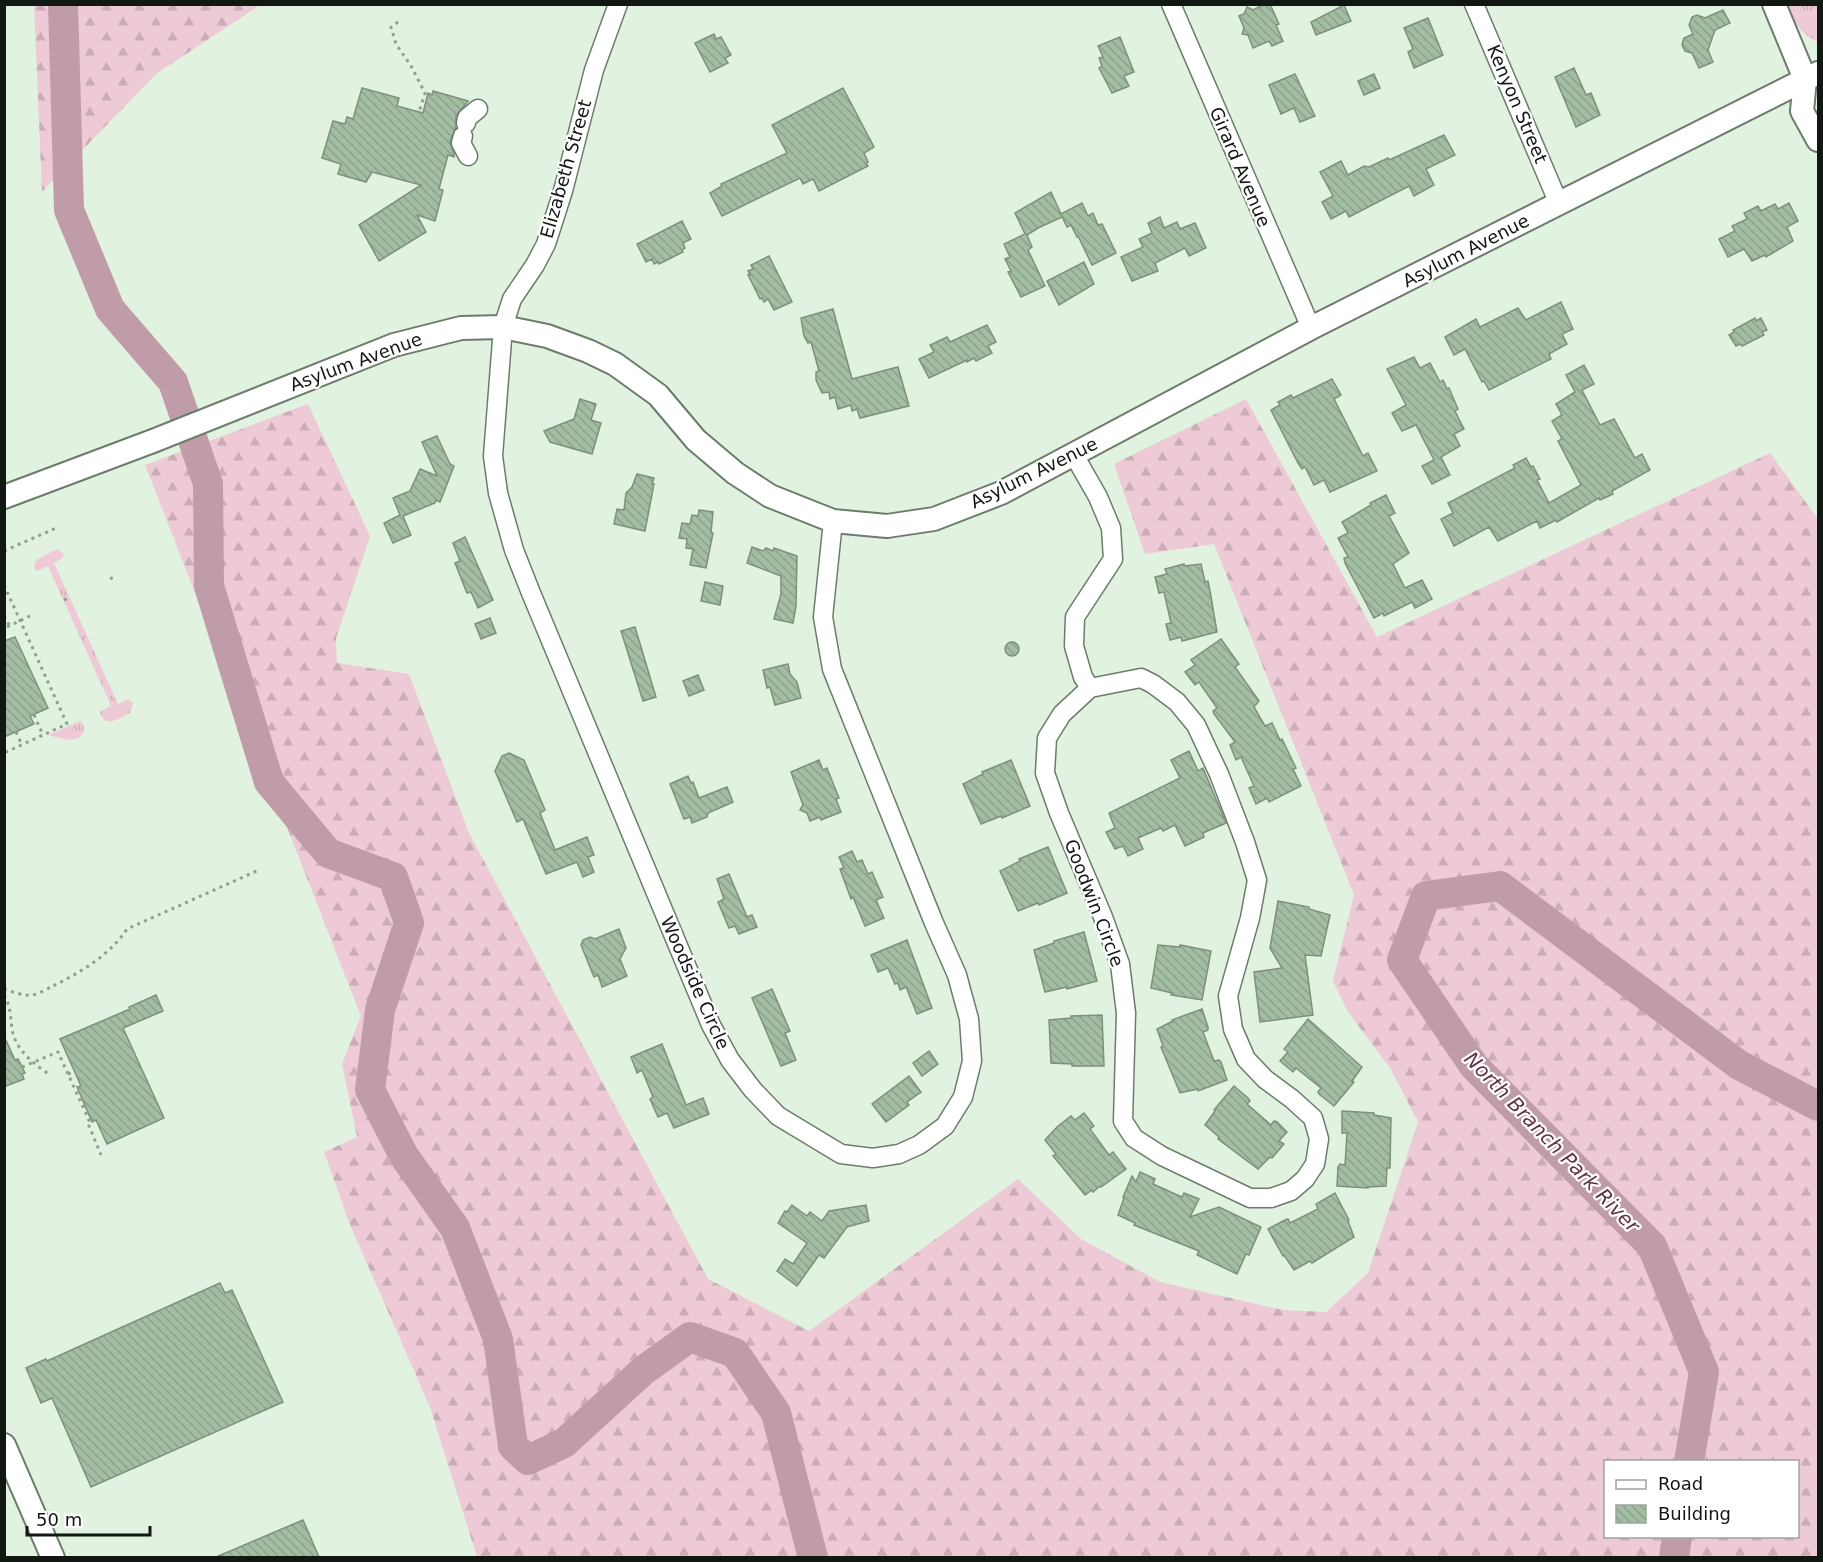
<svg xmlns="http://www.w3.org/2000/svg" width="1823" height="1562" viewBox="0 0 1823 1562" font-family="'DejaVu Sans',sans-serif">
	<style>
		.grass { fill: url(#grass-tufts) }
		.forest { fill: url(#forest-firs); fill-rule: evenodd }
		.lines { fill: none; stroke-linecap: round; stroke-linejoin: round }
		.river { stroke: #c09ca8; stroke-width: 30 }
		.building { fill: url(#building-back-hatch); stroke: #7e8f7e; stroke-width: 1.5 }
		.minor-casing { stroke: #6c7c6c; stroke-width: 21 }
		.major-casing { stroke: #6c7c6c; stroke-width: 26 }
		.path { stroke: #919e90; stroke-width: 3; stroke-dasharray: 3 4.5; stroke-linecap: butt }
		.minor { stroke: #fff; stroke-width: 18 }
		.major { stroke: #fff; stroke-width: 22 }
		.labels { text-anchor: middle; stroke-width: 4.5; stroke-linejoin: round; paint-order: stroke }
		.street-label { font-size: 18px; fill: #111711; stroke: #fff }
		.water-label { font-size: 20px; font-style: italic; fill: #623045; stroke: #fff }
	</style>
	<defs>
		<pattern id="grass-tufts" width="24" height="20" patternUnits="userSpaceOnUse" patternTransform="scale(1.5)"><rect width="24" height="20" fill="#edcad6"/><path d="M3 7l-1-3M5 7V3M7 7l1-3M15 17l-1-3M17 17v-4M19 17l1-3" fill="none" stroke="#caadb7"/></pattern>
		<pattern id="forest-firs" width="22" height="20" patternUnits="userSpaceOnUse" patternTransform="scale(1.5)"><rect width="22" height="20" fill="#edcad6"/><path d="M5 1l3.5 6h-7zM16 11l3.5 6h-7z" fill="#caadb7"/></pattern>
		<pattern id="building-back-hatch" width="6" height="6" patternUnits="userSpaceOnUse" patternTransform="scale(1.5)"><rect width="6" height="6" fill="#a3bda2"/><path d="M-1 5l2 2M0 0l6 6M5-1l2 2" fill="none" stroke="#8ba28a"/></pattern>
	</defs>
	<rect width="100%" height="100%" fill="#e1f3e0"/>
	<g class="grass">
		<path d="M 1787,5 L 1818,5 L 1818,42 C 1801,35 1794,22 1787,5 Z"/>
		<path d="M 57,549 L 64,554 L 62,558 L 54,563 L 118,704 L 128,699 L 133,703 L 130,713 C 119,719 104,729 100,712 L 111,706 L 48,566 L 37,571 L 34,568 L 36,560 Z"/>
		<path d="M 81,721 L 84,725 C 84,747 62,739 48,735 Z"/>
	</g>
	<g class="forest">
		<polygon points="34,5 34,4 260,5 156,74 42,192"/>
		<path d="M 1246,399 L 1377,637 L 1770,453 L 1818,519 L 1818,1557 L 477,1557 L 430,1407 L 350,1225 L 324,1152 L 357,1137 L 342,1064 L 361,1016 L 145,465 L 308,404 L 370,536 L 336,638 L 337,663 L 409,674 L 469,833 L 708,1279 L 809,1331 L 1018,1179 L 1081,1239 L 1160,1282 L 1283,1310 L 1326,1312 L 1368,1273 L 1418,1122 L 1390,1068 L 1348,1012 L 1333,981 L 1354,895 L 1214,544 L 1145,554 L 1114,464 ZM 1606,1462 L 1798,1462 L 1798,1536 L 1606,1536 Z"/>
	</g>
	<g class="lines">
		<g class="river">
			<polyline points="63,4 69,210 110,309 173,382 208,484 209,586 269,782 328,853 393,877 409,923 380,1010 370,1090 404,1156 455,1228 498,1339 513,1446 528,1460 564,1443 644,1370 690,1337 735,1353 776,1413 813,1558"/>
			<polyline points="1689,1462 1704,1372 1652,1246 1474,1066 1402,960 1426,896 1500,886 1739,1065 1818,1106"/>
			<polyline points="1674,1558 1677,1536"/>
		</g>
	</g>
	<g class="building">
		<polygon points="1265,4 1270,4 1279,24 1276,25 1283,41 1272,46 1269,41 1253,48 1248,35 1242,34 1244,28 1239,16 1244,14 1247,7 1253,10"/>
		<polygon points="1344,5 1351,21 1316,35 1311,22"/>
		<polygon points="1723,10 1730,23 1715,30 1708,50 1713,62 1699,68 1692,53 1685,51 1682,45 1684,38 1693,34 1689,25 1692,17 1697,15 1705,18"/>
		<polygon points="1428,18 1443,55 1414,68 1408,52 1413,49 1404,28"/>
		<polygon points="714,34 716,39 721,37 731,55 725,58 728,63 710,72 695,43"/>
		<polygon points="1120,37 1134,72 1124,76 1129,86 1112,93 1099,68 1102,66 1099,58 1103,57 1098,46"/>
		<polygon points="1574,68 1586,95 1591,93 1600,115 1576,127 1555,77"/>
		<polygon points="1295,74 1315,116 1300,122 1294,108 1281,114 1269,85"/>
		<polygon points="1374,74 1380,88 1364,95 1358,81"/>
		<polygon points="362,88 399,98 397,106 423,113 428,93 432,95 433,91 468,101 456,116 456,127 450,141 454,154 454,157 448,155 439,189 443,190 435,221 417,215 426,232 379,261 359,225 421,185 372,172 366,182 338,174 341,164 322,158 333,121 345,124 347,117 353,119"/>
		<polygon points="843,88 874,147 864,153 868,162 866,163 868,166 819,191 813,179 803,184 800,178 722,216 710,193 722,186 721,184 787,153 772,125"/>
		<polygon points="1444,135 1455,155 1426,169 1434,185 1414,196 1409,186 1349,217 1346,211 1331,219 1322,202 1333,196 1320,172 1341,161 1348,175 1364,166 1369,167 1388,158 1389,160"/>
		<polygon points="1051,192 1061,214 1082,203 1088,216 1093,213 1098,225 1102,224 1116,253 1092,265 1078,236 1077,237 1071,225 1067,227 1062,217 1038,228 1027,235 1032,247 1028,250 1045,286 1021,297 1008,272 1011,271 1005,259 1010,257 1004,244 1025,234 1015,213"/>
		<polygon points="1789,203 1798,221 1787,227 1793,241 1766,257 1765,255 1752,261 1744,249 1728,257 1719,239 1735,231 1732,226 1747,219 1744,213 1758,206 1761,211 1775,204 1778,209"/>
		<polygon points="1160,217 1164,228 1177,222 1180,229 1195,223 1206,248 1189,256 1185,248 1155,263 1158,271 1132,281 1121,257 1143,247 1139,239 1152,233 1148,223"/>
		<polygon points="682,221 691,239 683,243 685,248 682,250 683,252 659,264 658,262 654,264 652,259 646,262 637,244"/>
		<polygon points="769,256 792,302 774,310 768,299 764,302 762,298 760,299 748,275 750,275 748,271 753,269 751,265"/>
		<polygon points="1084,262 1094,284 1059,305 1047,281"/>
		<polygon points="1561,302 1573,329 1562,334 1567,344 1549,354 1551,359 1489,390 1484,381 1482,382 1465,349 1454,355 1445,337 1476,319 1480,327 1518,308 1526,320"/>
		<polygon points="833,309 852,379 898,367 909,406 860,418 857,409 852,411 851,405 838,409 835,397 830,399 829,392 822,393 816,380 816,372 819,371 811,342 808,343 804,336 801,318"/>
		<polygon points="1755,318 1756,321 1761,318 1767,330 1762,332 1764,335 1742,346 1740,344 1736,346 1729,335 1734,332 1733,330"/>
		<polygon points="987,325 996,342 988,346 992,353 976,361 974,358 967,362 967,360 929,378 919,359 934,352 930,345 947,337 950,342"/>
		<polygon points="1414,357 1420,368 1430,363 1440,382 1443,380 1447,389 1449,388 1458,409 1455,411 1464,429 1454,434 1460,446 1441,457 1450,475 1432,484 1422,466 1434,460 1416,425 1402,431 1392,413 1406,405 1387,369"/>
		<polygon points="1584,365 1594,384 1582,390 1600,425 1614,419 1635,458 1642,454 1650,470 1612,491 1613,494 1600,500 1599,498 1557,522 1556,520 1540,528 1537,521 1498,541 1489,527 1454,546 1441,519 1453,513 1448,503 1515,468 1513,465 1526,458 1531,467 1533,466 1540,479 1537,480 1549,503 1581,485 1558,441 1562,439 1552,421 1562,415 1556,404 1575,392 1566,375"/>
		<polygon points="1332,379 1341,395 1334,399 1363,456 1368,453 1377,471 1330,492 1324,480 1314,485 1305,467 1302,469 1298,463 1271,410 1280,405 1278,402 1291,395 1293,398"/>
		<polygon points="580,399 596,404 591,420 601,423 592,454 550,442 544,431 574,419"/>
		<polygon points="437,436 450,464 454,466 444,492 440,502 436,500 435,503 403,516 411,535 393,543 384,523 400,515 393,498 410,491 420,469 437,476 422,442"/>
		<polygon points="637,474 654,478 652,484 654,484 645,531 614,524 617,509 624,510 626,493 632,487"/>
		<polygon points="1386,495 1395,513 1389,516 1409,553 1393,564 1405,588 1422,580 1432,599 1415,608 1412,602 1384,616 1383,613 1374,618 1345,563 1344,558 1348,557 1338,538 1348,533 1342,522 1371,505 1370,503"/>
		<polygon points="699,510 713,512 711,533 713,533 706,568 690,565 693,549 686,548 687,539 679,538 682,523 690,524 692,515 698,516"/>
		<polygon points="465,537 493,600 478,608 471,592 467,593 455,563 460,561 453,543"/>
		<polygon points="752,547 763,551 766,548 773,551 774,548 797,556 796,606 793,623 774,619 781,594 781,576 747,563"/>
		<polygon points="1184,564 1184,566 1201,564 1205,582 1208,581 1210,591 1217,632 1182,641 1181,637 1170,640 1166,624 1171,623 1164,592 1159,593 1155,577 1167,574 1165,569"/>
		<polygon points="705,582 723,586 720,605 701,601"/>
		<polygon points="490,618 496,633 481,639 475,624"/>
		<polygon points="635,627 656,697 643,701 621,631"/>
		<polygon points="15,637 48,708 30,716 34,724 4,737 4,641"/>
		<polygon points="1221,639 1239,664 1235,667 1259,701 1254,707 1265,726 1272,723 1280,740 1282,739 1296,768 1293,769 1301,786 1269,802 1267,798 1256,804 1249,788 1254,786 1241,757 1236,760 1230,745 1235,742 1214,714 1213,711 1217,708 1199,682 1195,685 1185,672 1195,665 1191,660"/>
		<circle cx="1012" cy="649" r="7"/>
		<polygon points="788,664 790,674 797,682 801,698 775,705 770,687 767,688 763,670"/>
		<polygon points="698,675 704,690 689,696 683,681"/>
		<polygon points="1189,751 1198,771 1203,768 1226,823 1203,833 1204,837 1185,846 1175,825 1163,831 1161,828 1138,838 1143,849 1128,856 1123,846 1115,849 1106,832 1115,828 1109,813 1180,778 1171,760"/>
		<polygon points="509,753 524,760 545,810 540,813 555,850 587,837 594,855 588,857 594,872 583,877 577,862 546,874 523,819 517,822 495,771 502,756"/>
		<polygon points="819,760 823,770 827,768 839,798 836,799 841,812 821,820 820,817 810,821 807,813 800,810 803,805 791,772"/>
		<polygon points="1011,760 1030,806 1002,818 1001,816 981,824 963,784 983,774 982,772"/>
		<polygon points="688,776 691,783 693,782 699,798 727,787 733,802 708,813 707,817 692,823 690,817 684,819 670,784"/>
		<polygon points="1048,847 1067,893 1039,905 1038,903 1018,911 1000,871 1020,861 1019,859"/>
		<polygon points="852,851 857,862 862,860 868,874 872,872 883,897 876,900 884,918 865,926 853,897 851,899 840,869 844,868 839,857"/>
		<polygon points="729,874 747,917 752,915 757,927 739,934 735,926 729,928 718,902 724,899 717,879"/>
		<polygon points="1278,901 1309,907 1309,909 1330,915 1321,956 1305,955 1313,1015 1260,1022 1254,972 1282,968 1270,948"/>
		<polygon points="619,929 626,948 620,959 627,976 602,987 598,975 594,977 581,945 583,940 590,937 595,939"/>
		<polygon points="1084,932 1097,981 1067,989 1067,987 1045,992 1034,950 1054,943 1054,941"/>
		<polygon points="907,940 932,1008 917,1014 906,987 900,990 898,983 895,984 888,968 878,972 871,955"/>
		<polygon points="1158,945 1180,947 1180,945 1211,951 1202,1000 1171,995 1172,993 1151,988"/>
		<polygon points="772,989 790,1031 785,1033 796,1060 781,1066 752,998"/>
		<polygon points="156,995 163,1011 123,1028 164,1118 107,1144 96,1120 92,1122 77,1087 81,1086 60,1039 130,1009 129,1007"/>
		<polygon points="1202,1009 1208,1027 1208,1030 1203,1032 1214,1061 1219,1060 1221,1062 1227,1080 1198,1091 1198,1089 1180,1093 1161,1047 1163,1046 1157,1029 1173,1021 1172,1020"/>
		<polygon points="1102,1015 1104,1066 1072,1066 1072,1064 1051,1063 1049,1020 1071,1018 1071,1016"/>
		<polygon points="1308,1019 1362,1067 1352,1081 1354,1082 1334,1106 1319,1094 1318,1092 1321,1088 1296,1068 1293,1072 1280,1061 1288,1052 1284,1049"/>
		<polygon points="4,1036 15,1060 18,1059 25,1073 22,1074 24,1079 4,1087"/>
		<polygon points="662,1044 686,1105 703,1098 709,1114 674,1128 667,1113 658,1117 650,1099 653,1097 642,1070 637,1073 631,1057"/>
		<polygon points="929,1051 938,1064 922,1076 913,1063"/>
		<polygon points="909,1076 921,1092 907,1102 909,1105 886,1122 872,1104"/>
		<polygon points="1234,1086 1248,1098 1250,1101 1247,1104 1271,1125 1274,1121 1277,1122 1287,1132 1279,1141 1284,1144 1272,1158 1270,1157 1258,1169 1218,1139 1219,1137 1205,1125 1215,1111 1214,1110"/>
		<polygon points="1342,1111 1374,1113 1374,1115 1391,1118 1390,1168 1387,1168 1386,1186 1368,1187 1368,1188 1337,1186 1338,1167 1340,1164 1345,1165 1347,1133 1342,1133"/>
		<polygon points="1084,1113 1094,1126 1090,1129 1109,1155 1113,1152 1126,1169 1101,1187 1100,1186 1093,1192 1092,1190 1085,1195 1053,1156 1056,1154 1045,1140 1057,1127 1071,1116 1075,1120"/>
		<polygon points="1140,1172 1155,1179 1153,1184 1182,1197 1184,1193 1199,1199 1190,1217 1219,1207 1261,1227 1249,1255 1246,1254 1237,1274 1197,1255 1199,1251 1134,1225 1135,1223 1118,1215 1124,1198 1123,1197 1132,1176 1136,1182"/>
		<polygon points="1335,1193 1349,1220 1348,1221 1354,1237 1312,1263 1310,1261 1294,1270 1284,1255 1283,1256 1268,1229 1285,1220 1288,1219 1290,1223 1318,1209 1316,1204"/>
		<polygon points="792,1205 807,1216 810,1212 822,1221 829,1211 866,1205 869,1221 847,1227 824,1258 819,1255 797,1286 777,1271 785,1259 793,1264 807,1243 778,1223 785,1211 787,1212"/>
		<polygon points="220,1283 225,1293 232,1290 283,1402 91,1487 52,1398 41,1403 26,1368 46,1359 47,1361"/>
		<polygon points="303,1520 319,1557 216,1557"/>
	</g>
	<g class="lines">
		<defs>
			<g id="minor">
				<polyline points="618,4 594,70 563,191 546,244 535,265 512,299 503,327 493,456 498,493 514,550 531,593 711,1025 730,1060 753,1090 778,1116 841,1154 873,1158 899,1154 919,1145 945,1126 963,1097 972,1061 969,1019 957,975 934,923 832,669 823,617 833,521"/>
				<polyline points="1171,4 1311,328"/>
				<polyline points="1474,4 1559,204"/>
				<polyline points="466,123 467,118 478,109"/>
				<polyline points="463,136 461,143 468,156"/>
				<polyline points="1074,455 1098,497 1111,528 1113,559 1075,617 1074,646 1083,677 1090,688 1062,714 1047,738 1045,773 1059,813 1103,917 1120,964 1126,1013 1123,1121 1134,1138 1162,1156 1250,1198 1271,1198 1291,1191 1305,1179 1315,1164 1319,1139 1313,1118 1292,1099 1265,1079 1246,1059 1233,1029 1228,996 1250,918 1257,880 1245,842 1219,774 1196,725 1177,702 1153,684 1141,678 1090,688"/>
			</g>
			<g id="major">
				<polyline points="1774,4 1805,79 1802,111 1818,140"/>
				<polyline points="4,497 153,441 394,345 461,328 503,327 547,336 588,351 615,364 658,395 696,440 735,473 770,496 833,521 887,526 934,519 1001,493 1311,328 1818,73"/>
				<polyline points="4,1445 53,1558"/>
			</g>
		</defs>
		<use href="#minor" class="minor-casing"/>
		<use href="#major" class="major-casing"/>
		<g class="path">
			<polyline points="398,22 391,27 396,44 411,66 425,93 419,112"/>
			<polyline points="4,551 56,528"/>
			<polyline points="110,579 114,577"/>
			<polyline points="4,585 67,724 4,753"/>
			<polyline points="64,600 70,597"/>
			<polyline points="4,616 9,625"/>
			<polyline points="7,627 34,614"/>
			<polyline points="34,715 43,735"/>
			<polyline points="16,732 22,745"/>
			<path d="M 4,989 C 13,992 23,996 32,995 C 39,994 47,989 53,986 C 81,972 110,955 127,929 L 259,870"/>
			<path d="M 4,995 C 11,1007 10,1015 12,1028 C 14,1049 34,1064 50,1075"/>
			<polyline points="22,1067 58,1052 89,1120 87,1121 101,1155"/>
			<polyline points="68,1074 75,1071"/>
		</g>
		<use href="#minor" class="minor"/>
		<use href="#major" class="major"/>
	</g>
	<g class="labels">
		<g class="street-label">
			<text transform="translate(1517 104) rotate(67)" y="6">Kenyon Street</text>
			<text transform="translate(1240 167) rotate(67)" y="6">Girard Avenue</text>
			<text transform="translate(566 169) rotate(-74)" y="6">Elizabeth Street</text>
			<text transform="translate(1466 251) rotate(-27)" y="6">Asylum Avenue</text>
			<text transform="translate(356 362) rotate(-20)" y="6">Asylum Avenue</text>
			<text transform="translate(1034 473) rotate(-26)" y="6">Asylum Avenue</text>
			<text transform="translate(1094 903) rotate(69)" y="6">Goodwin Circle</text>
			<text transform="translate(695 983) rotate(66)" y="6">Woodside Circle</text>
		</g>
		<g class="water-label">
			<text transform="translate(1552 1142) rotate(46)" y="7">North Branch Park River</text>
		</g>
	</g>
	<rect width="1823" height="1562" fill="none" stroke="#111711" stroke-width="12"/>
	<rect x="1604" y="1460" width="195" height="78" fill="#ffffff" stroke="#a0a2a0" stroke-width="1.5"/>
	<rect x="1616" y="1480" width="30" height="9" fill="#ffffff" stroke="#a0a2a0" stroke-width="1.5"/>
	<text x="1658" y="1490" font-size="18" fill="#111711">Road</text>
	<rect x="1616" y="1505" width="30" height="18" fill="url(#building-back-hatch)" stroke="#a0a2a0" stroke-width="1.5"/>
	<text x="1658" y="1520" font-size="18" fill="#111711">Building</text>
	<path d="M27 1526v9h123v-9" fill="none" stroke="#111711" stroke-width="3"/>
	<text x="36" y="1526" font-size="18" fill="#111711" stroke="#ffffff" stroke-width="4.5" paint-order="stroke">50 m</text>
</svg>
